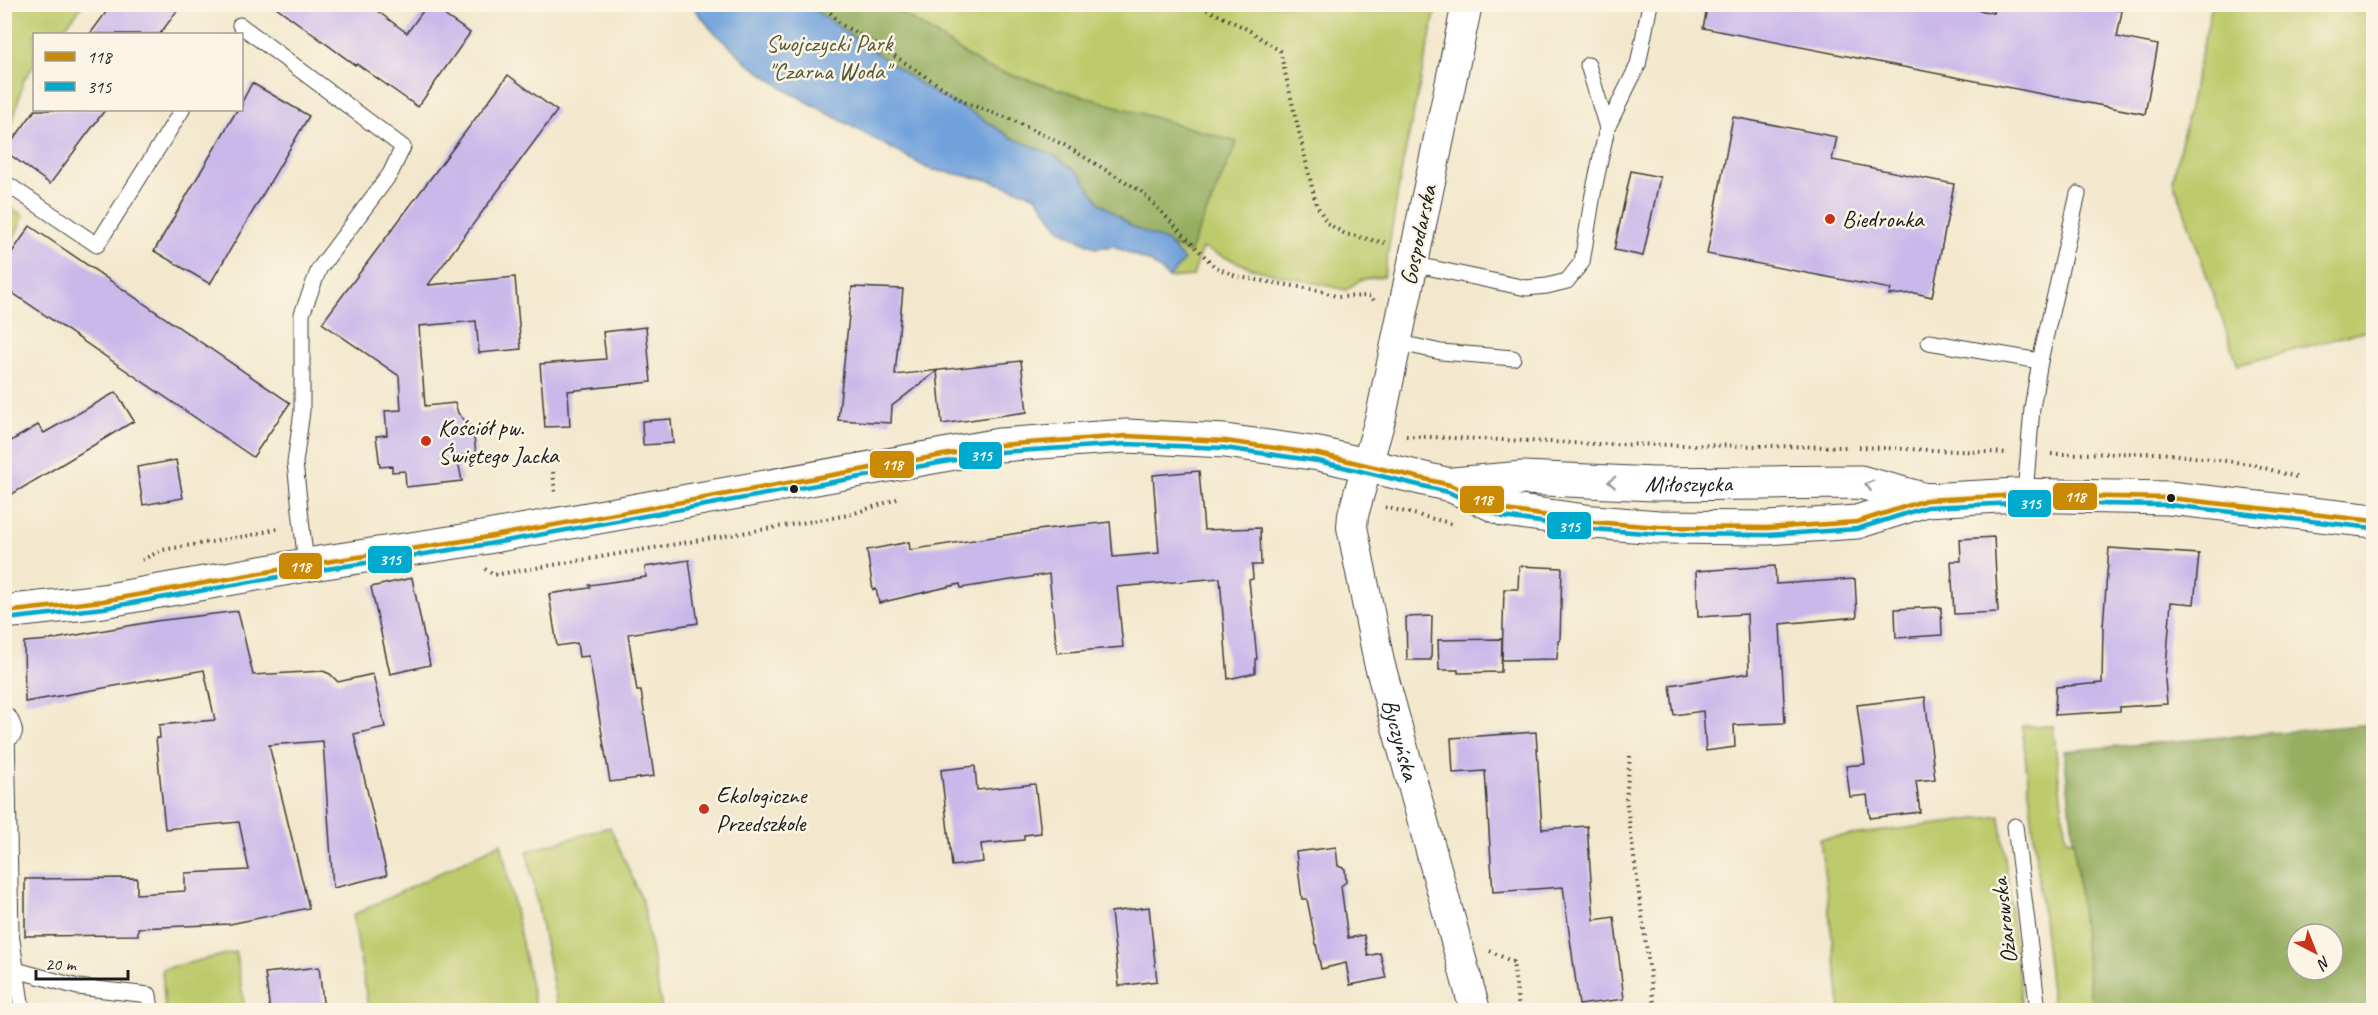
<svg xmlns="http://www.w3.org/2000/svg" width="2378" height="1015" viewBox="0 0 2378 1015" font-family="Caveat,sans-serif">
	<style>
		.green { fill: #bdca6c; stroke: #6c7344; stroke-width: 1.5 }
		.forest { fill: #96ae60; stroke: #59653e; stroke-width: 1.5; fill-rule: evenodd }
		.water { fill: #70a1db; stroke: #465e7c; stroke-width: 1.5 }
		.building { fill: #c9b8ea }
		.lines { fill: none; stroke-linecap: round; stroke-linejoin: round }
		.service-casing { stroke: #3c3b37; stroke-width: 17 }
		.minor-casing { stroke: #3c3b37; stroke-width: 32 }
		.tertiary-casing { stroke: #3c3b37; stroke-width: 35 }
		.path { stroke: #3c3b37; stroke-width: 4; stroke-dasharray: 1.5 4.5; stroke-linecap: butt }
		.service { stroke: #fff; stroke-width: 15 }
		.minor { stroke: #fff; stroke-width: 30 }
		.tertiary { stroke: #fff; stroke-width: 33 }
		.bus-1-casing { stroke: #fcf5e5; stroke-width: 9 }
		.bus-2-casing { stroke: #fcf5e5; stroke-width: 9 }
		.bus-1 { stroke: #cb8a06; stroke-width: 4.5 }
		.bus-2 { stroke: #00a9ce; stroke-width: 4.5 }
		.oneway { stroke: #999 }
		.poi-dot { fill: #c8321e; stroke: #fcf5e5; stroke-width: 2 }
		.bus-dot { fill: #1c1c1c; stroke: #fcf5e5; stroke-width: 2 }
		.labels { text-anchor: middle; stroke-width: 5; stroke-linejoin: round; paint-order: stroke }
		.park-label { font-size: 24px; fill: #545938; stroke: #fcf5e5 }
		.poi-label { font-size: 24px; fill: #1c1c1c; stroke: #fcf5e5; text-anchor: start }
		.street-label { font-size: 24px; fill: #1c1c1c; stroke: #fcf5e5 }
		.line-badge { stroke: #fcf5e5; stroke-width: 2 }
		.badge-label { font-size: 16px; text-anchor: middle; font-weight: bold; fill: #fff }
	</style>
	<rect width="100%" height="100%" fill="#fcf5e5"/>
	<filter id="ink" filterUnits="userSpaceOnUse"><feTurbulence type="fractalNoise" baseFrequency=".0167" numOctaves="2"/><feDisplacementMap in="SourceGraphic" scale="12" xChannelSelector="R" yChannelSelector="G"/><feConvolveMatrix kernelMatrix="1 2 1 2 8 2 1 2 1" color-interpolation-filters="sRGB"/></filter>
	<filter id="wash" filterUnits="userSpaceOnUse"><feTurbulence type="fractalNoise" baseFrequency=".008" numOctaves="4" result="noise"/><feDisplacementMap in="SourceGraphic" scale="24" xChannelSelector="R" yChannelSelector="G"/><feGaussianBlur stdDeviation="1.35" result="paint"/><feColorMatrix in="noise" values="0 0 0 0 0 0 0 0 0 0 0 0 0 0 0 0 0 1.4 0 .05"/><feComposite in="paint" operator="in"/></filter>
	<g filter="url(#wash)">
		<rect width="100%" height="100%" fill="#f3e8cd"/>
		<g class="green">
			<polygon points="5,4 77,4 81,8 59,34 34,34 34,66 24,79 5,151"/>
			<polygon points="692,5 841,5 1210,206 1236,142 985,67 889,5 1437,5 1403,162 1384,276 1360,280 1346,290 1257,270 1202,248 1193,276 1169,278 1152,263 1114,246 1096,248 1061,230 1036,196 989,180 929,169 786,90 749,64 711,29"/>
			<polygon points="2212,5 2373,5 2373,329 2238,365 2173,179"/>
			<polygon points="5,204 24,216 5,257"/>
			<polygon points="2053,726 2066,839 2074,840 2092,1010 2053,1010 2022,726"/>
			<polygon points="2000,816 2023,1010 1841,1010 1820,839"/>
			<polygon points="610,827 643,902 662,1010 558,1010 527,851"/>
			<polygon points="501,843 536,1010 345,1010 368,1006 353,915"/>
			<polygon points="236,952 245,1010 165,1010 162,969"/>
		</g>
		<g class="forest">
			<polygon points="807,5 889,5 985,67 1237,142 1189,253 1133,227 1099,202 1081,175 1055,156 1012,138 971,112 935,94"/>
			<path d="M 2373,724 L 2373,1010 L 2092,1010 L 2064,751 ZM 2297,934 L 2333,934 L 2333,970 L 2297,970 Z"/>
		</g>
		<polygon class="water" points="692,5 807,5 935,94 971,112 1012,138 1055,156 1081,175 1099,202 1133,227 1167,242 1184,260 1169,278 1152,263 1114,246 1096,248 1061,230 1036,196 989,180 929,169 786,90 749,64 711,29"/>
		<g id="blocks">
			<g class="building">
				<polygon points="112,4 182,4 160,34 90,34"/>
				<polygon points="272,4 368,4 407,33 428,4 470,33 418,107 357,64 355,65"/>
				<polygon points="1708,4 1951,4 1993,13 1995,4 2089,4 2122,11 2117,37 2158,45 2145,114 1703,28"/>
				<polygon points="508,75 557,111 428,285 515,277 521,349 479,353 476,321 419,326 425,406 455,403 458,413 473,430 476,453 457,456 462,481 406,487 405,471 392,472 392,466 380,467 376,436 387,435 385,411 401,410 399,376 322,323"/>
				<polygon points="252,83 309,116 210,284 154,251 237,110 242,110 242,102"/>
				<polygon points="35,110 105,110 50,184 5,151"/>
				<polygon points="1733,117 1837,137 1832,160 1954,184 1932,297 1915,293 1889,295 1891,289 1707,254"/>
				<polygon points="1631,171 1660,177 1643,256 1614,250"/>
				<polygon points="30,226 290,403 253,457 4,287 4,264"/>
				<polygon points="852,287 903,289 895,375 1021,361 1027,412 942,424 937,371 892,406 891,423 838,420"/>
				<polygon points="646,327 651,382 568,391 570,426 545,427 540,364 606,359 603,332"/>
				<polygon points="116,392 134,421 4,499 4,445 38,425 44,433"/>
				<polygon points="671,419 673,443 643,445 642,421"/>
				<polygon points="176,460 183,498 143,505 137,467"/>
				<polygon points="1199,471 1204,530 1260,528 1261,565 1252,565 1253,579 1249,580 1257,659 1255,659 1255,673 1228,679 1220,578 1117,587 1123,647 1057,653 1049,574 961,588 960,584 879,603 876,589 873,590 867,550 909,542 910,550 1045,529 1110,522 1113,557 1159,553 1153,475"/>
				<polygon points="1994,537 1998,612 1954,614 1951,561 1961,561 1960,539"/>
				<polygon points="2109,548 2199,554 2194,604 2171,602 2165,680 2167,704 2120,707 2120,711 2055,715 2056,687 2102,683 2103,626"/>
				<polygon points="689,560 698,623 628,634 637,691 641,691 654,776 610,782 589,656 579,657 577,643 557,646 549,594 590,588 589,585 646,577 645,567"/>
				<polygon points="1519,566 1562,568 1560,640 1558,641 1557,659 1502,660 1504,589 1518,589"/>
				<polygon points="1775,566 1776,584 1855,579 1857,617 1780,624 1785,723 1734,725 1735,747 1706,751 1703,711 1674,715 1670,685 1749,673 1747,614 1698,617 1696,571"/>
				<polygon points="412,578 430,665 390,674 371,587"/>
				<polygon points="1941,607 1942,635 1896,638 1895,609"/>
				<polygon points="238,611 253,675 323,671 330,674 338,682 373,674 385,727 354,734 387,875 333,888 323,741 269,745 309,908 230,924 138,928 138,935 25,936 25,879 137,878 137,894 185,891 185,873 249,870 239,822 165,829 156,738 160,738 159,725 215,720 204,670 25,702 24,642 49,640 156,621"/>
				<polygon points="1432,616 1431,660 1407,660 1406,617"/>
				<polygon points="1502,639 1501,672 1458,673 1458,670 1439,670 1438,640"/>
				<polygon points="1925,697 1935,779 1916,781 1920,812 1870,818 1867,795 1850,797 1846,766 1865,764 1857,705"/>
				<polygon points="1536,732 1542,829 1587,826 1594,920 1614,917 1624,999 1579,1005 1563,887 1493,892 1485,771 1453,773 1451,738"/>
				<polygon points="975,766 977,790 1035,784 1041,833 1024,835 1024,840 981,844 983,862 952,866 941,770"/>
				<polygon points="1336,847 1338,866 1345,869 1346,882 1341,886 1348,938 1364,935 1368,956 1380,953 1386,978 1350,985 1346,963 1321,969 1307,899 1302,899 1296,852"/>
				<polygon points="1149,907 1157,981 1119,986 1111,912"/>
				<polygon points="319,967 324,1011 270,1011 265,973"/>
			</g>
		</g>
	</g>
	<g filter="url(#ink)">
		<use href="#blocks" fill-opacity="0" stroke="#3c3b37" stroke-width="1.5"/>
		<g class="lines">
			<defs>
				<g id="service">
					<polyline points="240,25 403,147 390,174 319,269 302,314 302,411 295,463 306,565"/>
					<polyline points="1607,128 1638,65 1650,4"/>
					<polyline points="4,182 97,245 182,110"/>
					<polyline points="1412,264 1526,288 1547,286 1567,281 1582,262 1593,194 1607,128 1588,65"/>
					<polyline points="1396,342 1441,352 1513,358"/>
					<polyline points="1929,342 2040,361"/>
					<polyline points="2025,495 2032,408 2040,361 2078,194"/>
					<polyline points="7,731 11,933 22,1010"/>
					<polyline points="2015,826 2038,1010"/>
					<polyline points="16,970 78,987 149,995 151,1010"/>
				</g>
				<g id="minor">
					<path id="s1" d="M 1467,4 L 1381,416 L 1353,515 L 1352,527 L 1379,662 L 1475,1010"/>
					<polyline points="4,723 7,731"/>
				</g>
				<g id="tertiary">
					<path id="s2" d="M 1453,484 L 1523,478 L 1654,484 L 1860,482 L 1926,500"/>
					<polyline points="4,612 103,601 306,565 482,538 999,445 1127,436 1225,441 1319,454 1450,485 1505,510 1593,522 1659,527 1767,528 1857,522 1926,500 2018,495 2169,498 2374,521"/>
				</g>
			</defs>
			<use href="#service" class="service-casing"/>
			<use href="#minor" class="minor-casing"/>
			<use href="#tertiary" class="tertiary-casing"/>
			<g class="path">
				<polyline points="822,4 842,25 878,45 966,103 1008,118 1064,145 1141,191 1215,267 1238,277 1318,290 1338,297 1371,296 1374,301"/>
				<polyline points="1196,4 1247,29 1280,51 1316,204 1327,223 1345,234 1386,243"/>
				<polyline points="1406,436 1596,444 1849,447"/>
				<polyline points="1859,447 2008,453"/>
				<polyline points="2051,454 2161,453 2251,464 2299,478"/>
				<polyline points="553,472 555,492"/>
				<polyline points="1385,507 1454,524"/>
				<polyline points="142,560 162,550 247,536 280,528"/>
				<polyline points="485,569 494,575 849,515 900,498"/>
				<polyline points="1630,756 1626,799 1655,1010"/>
				<polyline points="1490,951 1513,962 1519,1010"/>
			</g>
			<use href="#service" class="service"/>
			<use href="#minor" class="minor"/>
			<use href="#tertiary" class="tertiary"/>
			<defs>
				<polyline id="bus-1" points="4,612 103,601 306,565 482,538 999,445 1127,436 1225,441 1319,454 1450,485 1505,510 1593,522 1659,527 1767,528 1857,522 1926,500 2018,495 2169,498 2374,521"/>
				<polyline id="bus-2" points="5,619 104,608 307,572 483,545 1000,452 1127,444 1224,448 1318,461 1448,492 1503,517 1592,529 1658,534 1767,535 1857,529 1927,507 2018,503 2169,505 2373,528"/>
			</defs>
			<use href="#bus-1" class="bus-1-casing"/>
			<use href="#bus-2" class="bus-2-casing"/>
			<use href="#bus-1" class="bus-1"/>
			<use href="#bus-2" class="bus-2"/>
		</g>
		<defs><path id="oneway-chevron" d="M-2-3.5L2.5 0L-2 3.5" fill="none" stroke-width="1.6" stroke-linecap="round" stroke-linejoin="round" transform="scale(1.5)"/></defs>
		<g class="oneway">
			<use href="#oneway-chevron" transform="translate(1612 482) rotate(-178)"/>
			<use href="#oneway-chevron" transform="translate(1869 485) rotate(-166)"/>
		</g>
	</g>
	<g class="poi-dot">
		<circle cx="1830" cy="219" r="6"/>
		<circle cx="426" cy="441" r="6"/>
		<circle cx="704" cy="809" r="6"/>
	</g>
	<g class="bus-dot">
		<circle cx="794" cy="489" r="5"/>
		<circle cx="2171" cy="498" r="5"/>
	</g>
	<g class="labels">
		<g class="park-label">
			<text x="829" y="51">Swojczycki Park<tspan x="829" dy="28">"Czarna Woda"</tspan></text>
		</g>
		<g class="poi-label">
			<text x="1842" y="227">Biedronka</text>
			<text x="438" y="435">Kościół pw.<tspan x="438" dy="28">Świętego Jacka</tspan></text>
			<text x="716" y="803">Ekologiczne<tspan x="716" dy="28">Przedszkole</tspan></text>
		</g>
		<g class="street-label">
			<text transform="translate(1418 235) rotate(-78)" y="8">Gospodarska</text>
			<text dy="8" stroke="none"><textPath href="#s2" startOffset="236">Miłoszycka</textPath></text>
			<text dy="8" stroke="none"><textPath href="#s1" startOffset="754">Byczyńska</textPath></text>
			<text transform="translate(2004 921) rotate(-97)" y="8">Ożarowska</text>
		</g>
	</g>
	<g class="line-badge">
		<rect x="958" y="441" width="45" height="29" rx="6" fill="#00a9ce"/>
		<rect x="869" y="450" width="46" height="29" rx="6" fill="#cb8a06"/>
		<rect x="2052" y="482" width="46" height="29" rx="6" fill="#cb8a06"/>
		<rect x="1459" y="485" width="46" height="29" rx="6" fill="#cb8a06"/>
		<rect x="2007" y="489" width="45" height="29" rx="6" fill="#00a9ce"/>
		<rect x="1546" y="511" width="46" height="29" rx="6" fill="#00a9ce"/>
		<rect x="367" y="545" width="46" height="29" rx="6" fill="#00a9ce"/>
		<rect x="278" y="552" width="45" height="28" rx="6" fill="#cb8a06"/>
	</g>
	<g class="badge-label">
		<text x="981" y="461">315</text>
		<text x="892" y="470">118</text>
		<text x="2075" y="502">118</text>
		<text x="1482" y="505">118</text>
		<text x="2030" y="509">315</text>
		<text x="1569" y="532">315</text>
		<text x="390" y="565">315</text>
		<text x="300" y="572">118</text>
	</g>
	<rect width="2378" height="1015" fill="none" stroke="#fcf5e5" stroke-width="24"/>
	<rect x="33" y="33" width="210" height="78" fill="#fcf5e5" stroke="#a29e95" stroke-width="1.5"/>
	<rect x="45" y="52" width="30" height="9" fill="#cb8a06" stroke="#a29e95" stroke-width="1.5"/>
	<text x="87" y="63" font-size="18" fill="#1c1c1c">118</text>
	<rect x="45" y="82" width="30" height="9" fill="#00a9ce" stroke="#a29e95" stroke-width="1.5"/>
	<text x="87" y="93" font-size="18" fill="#1c1c1c">315</text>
	<g transform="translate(2315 952) rotate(138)"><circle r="28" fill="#fcf5e5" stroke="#a29e95" stroke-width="1.5"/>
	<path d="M0-4.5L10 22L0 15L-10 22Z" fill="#c8321e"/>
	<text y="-9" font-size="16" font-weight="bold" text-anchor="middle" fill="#1c1c1c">N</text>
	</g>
	<path d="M36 970v9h92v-9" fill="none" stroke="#1c1c1c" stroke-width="3"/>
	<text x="45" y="970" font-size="18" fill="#1c1c1c" stroke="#fcf5e5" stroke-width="4.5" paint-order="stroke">20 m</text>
</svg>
